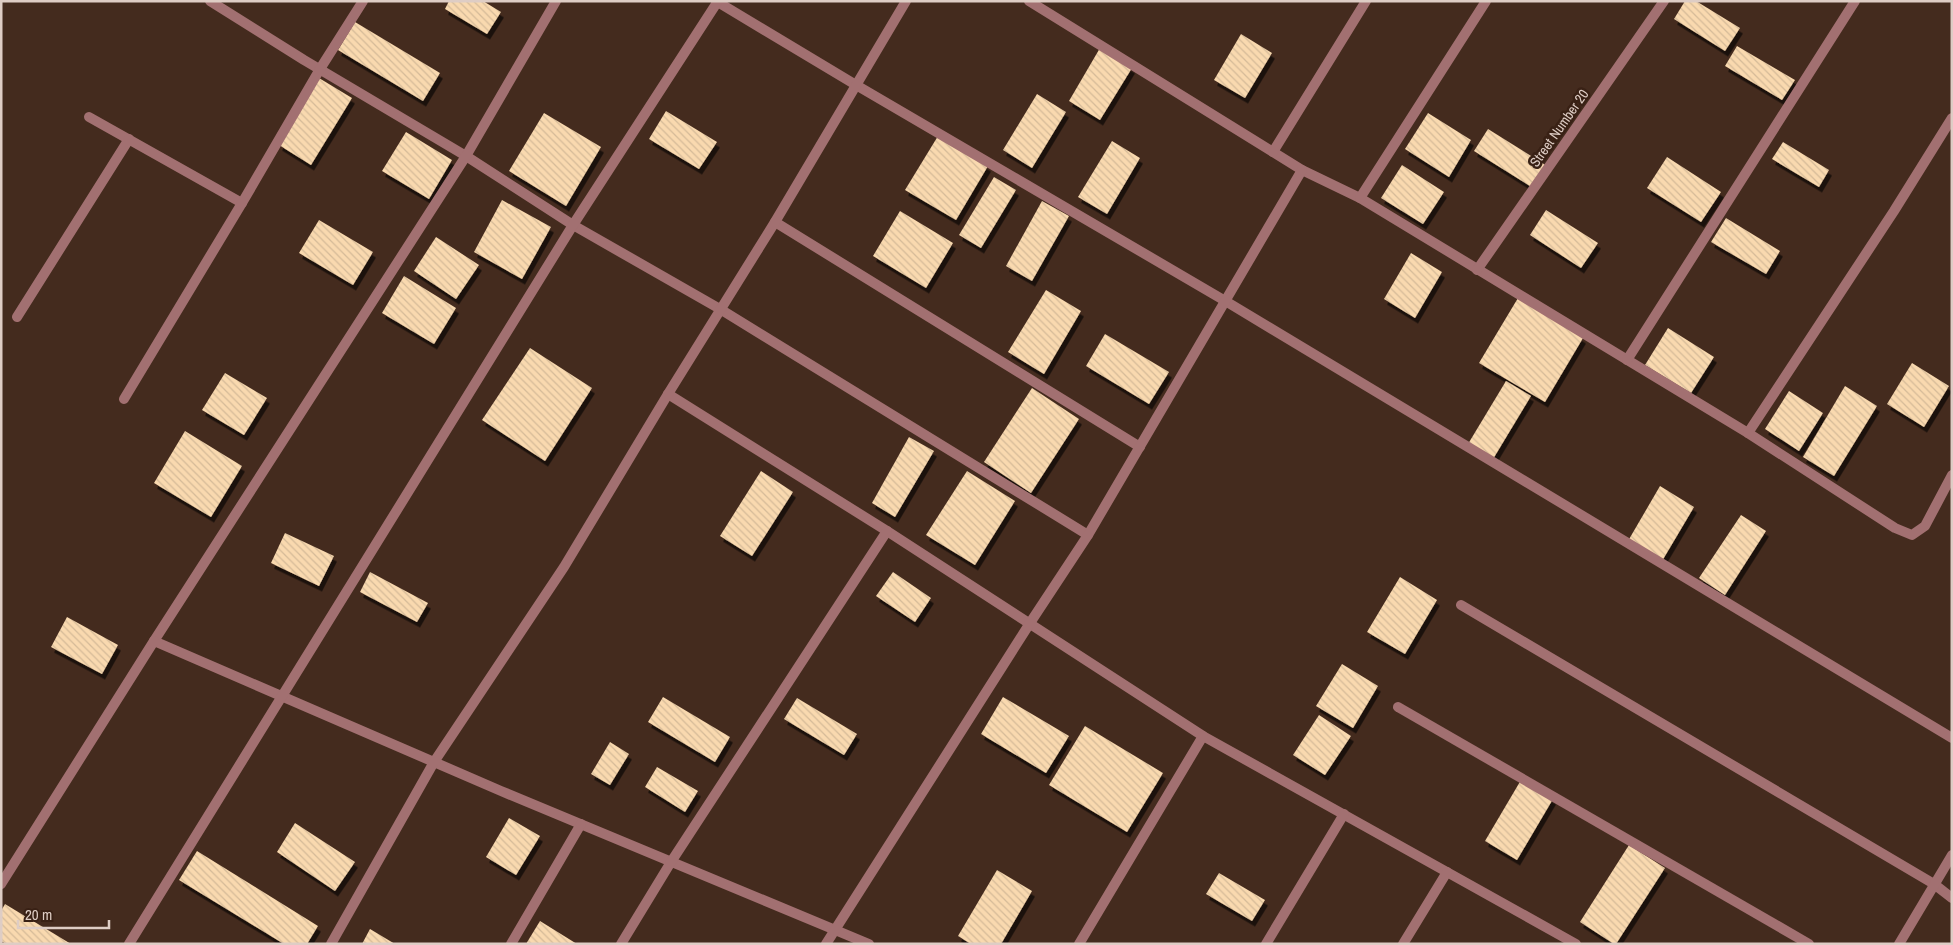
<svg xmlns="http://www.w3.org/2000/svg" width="1953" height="945" viewBox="0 0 1953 945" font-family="'Archivo Narrow',sans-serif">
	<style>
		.building { fill: url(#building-back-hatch); filter: url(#shadow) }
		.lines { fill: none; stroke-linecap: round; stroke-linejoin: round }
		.minor { stroke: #a27071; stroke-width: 10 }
		.labels { text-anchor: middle; stroke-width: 5; stroke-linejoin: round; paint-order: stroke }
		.street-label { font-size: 14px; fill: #decdc5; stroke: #392115 }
	</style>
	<defs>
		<pattern id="building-back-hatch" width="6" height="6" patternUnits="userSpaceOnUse" patternTransform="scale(1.25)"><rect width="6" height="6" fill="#f9d9af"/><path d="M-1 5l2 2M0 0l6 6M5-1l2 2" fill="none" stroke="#d5ba98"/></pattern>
		<filter id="shadow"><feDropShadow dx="3" dy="5.5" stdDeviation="0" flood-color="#0009"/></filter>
	</defs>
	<rect width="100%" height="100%" fill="#442b1e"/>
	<g class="building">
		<polygon points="449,1 483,1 501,12 487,34 445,9"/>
		<polygon points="1685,1 1696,1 1740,28 1725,51 1674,19"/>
		<polygon points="355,22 440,73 423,101 338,50"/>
		<polygon points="1241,34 1272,53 1245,98 1214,80"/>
		<polygon points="1737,46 1795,80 1782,100 1725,66"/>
		<polygon points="1100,48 1132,68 1100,120 1069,101"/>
		<polygon points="319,78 352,98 311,165 279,145"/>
		<polygon points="1037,94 1066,112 1032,168 1003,150"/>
		<polygon points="666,111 717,142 699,169 649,139"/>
		<polygon points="544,113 601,147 566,206 509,171"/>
		<polygon points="1428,113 1471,140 1449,177 1405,149"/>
		<polygon points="1488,129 1547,166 1533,188 1474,151"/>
		<polygon points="406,132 452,160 429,199 382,171"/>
		<polygon points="938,136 988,166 956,220 905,190"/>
		<polygon points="1112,141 1140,158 1107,214 1078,197"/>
		<polygon points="1783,142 1829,170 1819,187 1772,159"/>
		<polygon points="1667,157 1721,192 1701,222 1647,188"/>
		<polygon points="1402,165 1444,192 1423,224 1381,198"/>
		<polygon points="994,177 1016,190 981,248 959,235"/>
		<polygon points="502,200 551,227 522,279 474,252"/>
		<polygon points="1042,201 1069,216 1032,281 1006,266"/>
		<polygon points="1546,210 1598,243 1581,268 1530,235"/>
		<polygon points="900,211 953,243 926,288 873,256"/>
		<polygon points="1726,218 1780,251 1766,274 1711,242"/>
		<polygon points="319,220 373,252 353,285 299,253"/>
		<polygon points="436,237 479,265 456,299 414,271"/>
		<polygon points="1411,253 1442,272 1415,318 1384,299"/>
		<polygon points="404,276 456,308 434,344 382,313"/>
		<polygon points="1046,290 1081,311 1044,374 1008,352"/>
		<polygon points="1518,298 1583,338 1545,402 1479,363"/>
		<polygon points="1668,328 1714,357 1691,393 1645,365"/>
		<polygon points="1105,334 1169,372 1149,404 1086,366"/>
		<polygon points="530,348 592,388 545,461 482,420"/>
		<polygon points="1912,363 1949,386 1924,427 1887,404"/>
		<polygon points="225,373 267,398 244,435 202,410"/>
		<polygon points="1506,381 1531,396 1493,459 1468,444"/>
		<polygon points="1845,386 1877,406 1834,476 1803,457"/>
		<polygon points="1032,388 1079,419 1031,493 984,462"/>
		<polygon points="1789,391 1823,413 1799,451 1765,429"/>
		<polygon points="185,431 242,466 211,517 154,483"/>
		<polygon points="909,437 934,451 895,517 872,503"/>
		<polygon points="761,471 793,492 752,556 720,536"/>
		<polygon points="967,471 1015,501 975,565 926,535"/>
		<polygon points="1660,486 1694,507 1662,561 1628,541"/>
		<polygon points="1741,515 1766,531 1725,595 1699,578"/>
		<polygon points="285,533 334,556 319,586 271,563"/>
		<polygon points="370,572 428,603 417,622 360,592"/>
		<polygon points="893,572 931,598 915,622 876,596"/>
		<polygon points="1400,577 1437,600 1405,654 1367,632"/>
		<polygon points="67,617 118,645 102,674 51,647"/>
		<polygon points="1342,664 1378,686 1353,728 1316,706"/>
		<polygon points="663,697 730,737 715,762 648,722"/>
		<polygon points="1003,697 1069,736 1046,773 981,734"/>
		<polygon points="797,698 857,734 844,755 784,719"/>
		<polygon points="1319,715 1351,736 1325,775 1293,755"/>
		<polygon points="1085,726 1163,773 1127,832 1049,785"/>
		<polygon points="610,742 629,754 610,785 591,774"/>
		<polygon points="657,767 698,791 685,812 645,787"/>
		<polygon points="1521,780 1553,799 1517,860 1485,841"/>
		<polygon points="509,818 540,836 516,875 486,857"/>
		<polygon points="295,823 355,862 335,891 277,852"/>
		<polygon points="1629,845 1665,868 1616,944 1614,944 1580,922"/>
		<polygon points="197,851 318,926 307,944 284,944 179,880"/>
		<polygon points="997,870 1032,891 1001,944 971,944 958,936"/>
		<polygon points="1219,873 1265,900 1252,921 1206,894"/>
		<polygon points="5,904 71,944 6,944 1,941 1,911"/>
		<polygon points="540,921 577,944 526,944"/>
		<polygon points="370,929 395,944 362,944"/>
	</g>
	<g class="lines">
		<g class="minor">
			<polyline points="210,1 304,60 466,156 573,225 720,309 1088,535"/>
			<polyline points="556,1 466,156 154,641 501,791 869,944"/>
			<polyline points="716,1 856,85 1227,302 1952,738"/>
			<polyline points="1029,1 1302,170 1360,198 1748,433 1895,528 1912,535 1925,526 1952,475"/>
			<polyline points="89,117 242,203"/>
			<polyline points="1273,152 1366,1"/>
			<polyline points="1360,198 1486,1"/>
			<polyline points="775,222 1140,447"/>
			<polyline points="1477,270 1664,1"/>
			<polyline points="17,317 129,139"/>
			<polyline points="1627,360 1855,1"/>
			<polyline points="668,394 887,531 1203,736 1576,944"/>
			<polyline points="124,399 242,203 320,69 363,1"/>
			<polyline points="1748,433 1894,211 1952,118"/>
			<polyline points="1461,605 1934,884 1952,898"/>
			<polyline points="1398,707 1809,944"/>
			<polyline points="1,884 154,641"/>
			<polyline points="129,944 573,225 718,1"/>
			<polyline points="331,944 434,762 564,567 668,394 775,222 906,1"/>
			<polyline points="511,944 581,824"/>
			<polyline points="621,944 671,862 887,531"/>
			<polyline points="826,944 1030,623 1088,535 1302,170"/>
			<polyline points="1079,944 1203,736"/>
			<polyline points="1266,944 1344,814"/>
			<polyline points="1403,944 1447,872"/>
			<polyline points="1899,944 1952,855"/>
		</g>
	</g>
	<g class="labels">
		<g class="street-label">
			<text transform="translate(1559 128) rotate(-55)" y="5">Street Number 20</text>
		</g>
	</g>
	<rect width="1953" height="945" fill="none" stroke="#decdc5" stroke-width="5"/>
	<path d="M18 920v8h91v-8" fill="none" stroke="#decdc5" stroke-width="2.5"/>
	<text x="25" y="920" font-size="15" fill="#decdc5" stroke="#392115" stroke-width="4" paint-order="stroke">20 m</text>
</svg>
